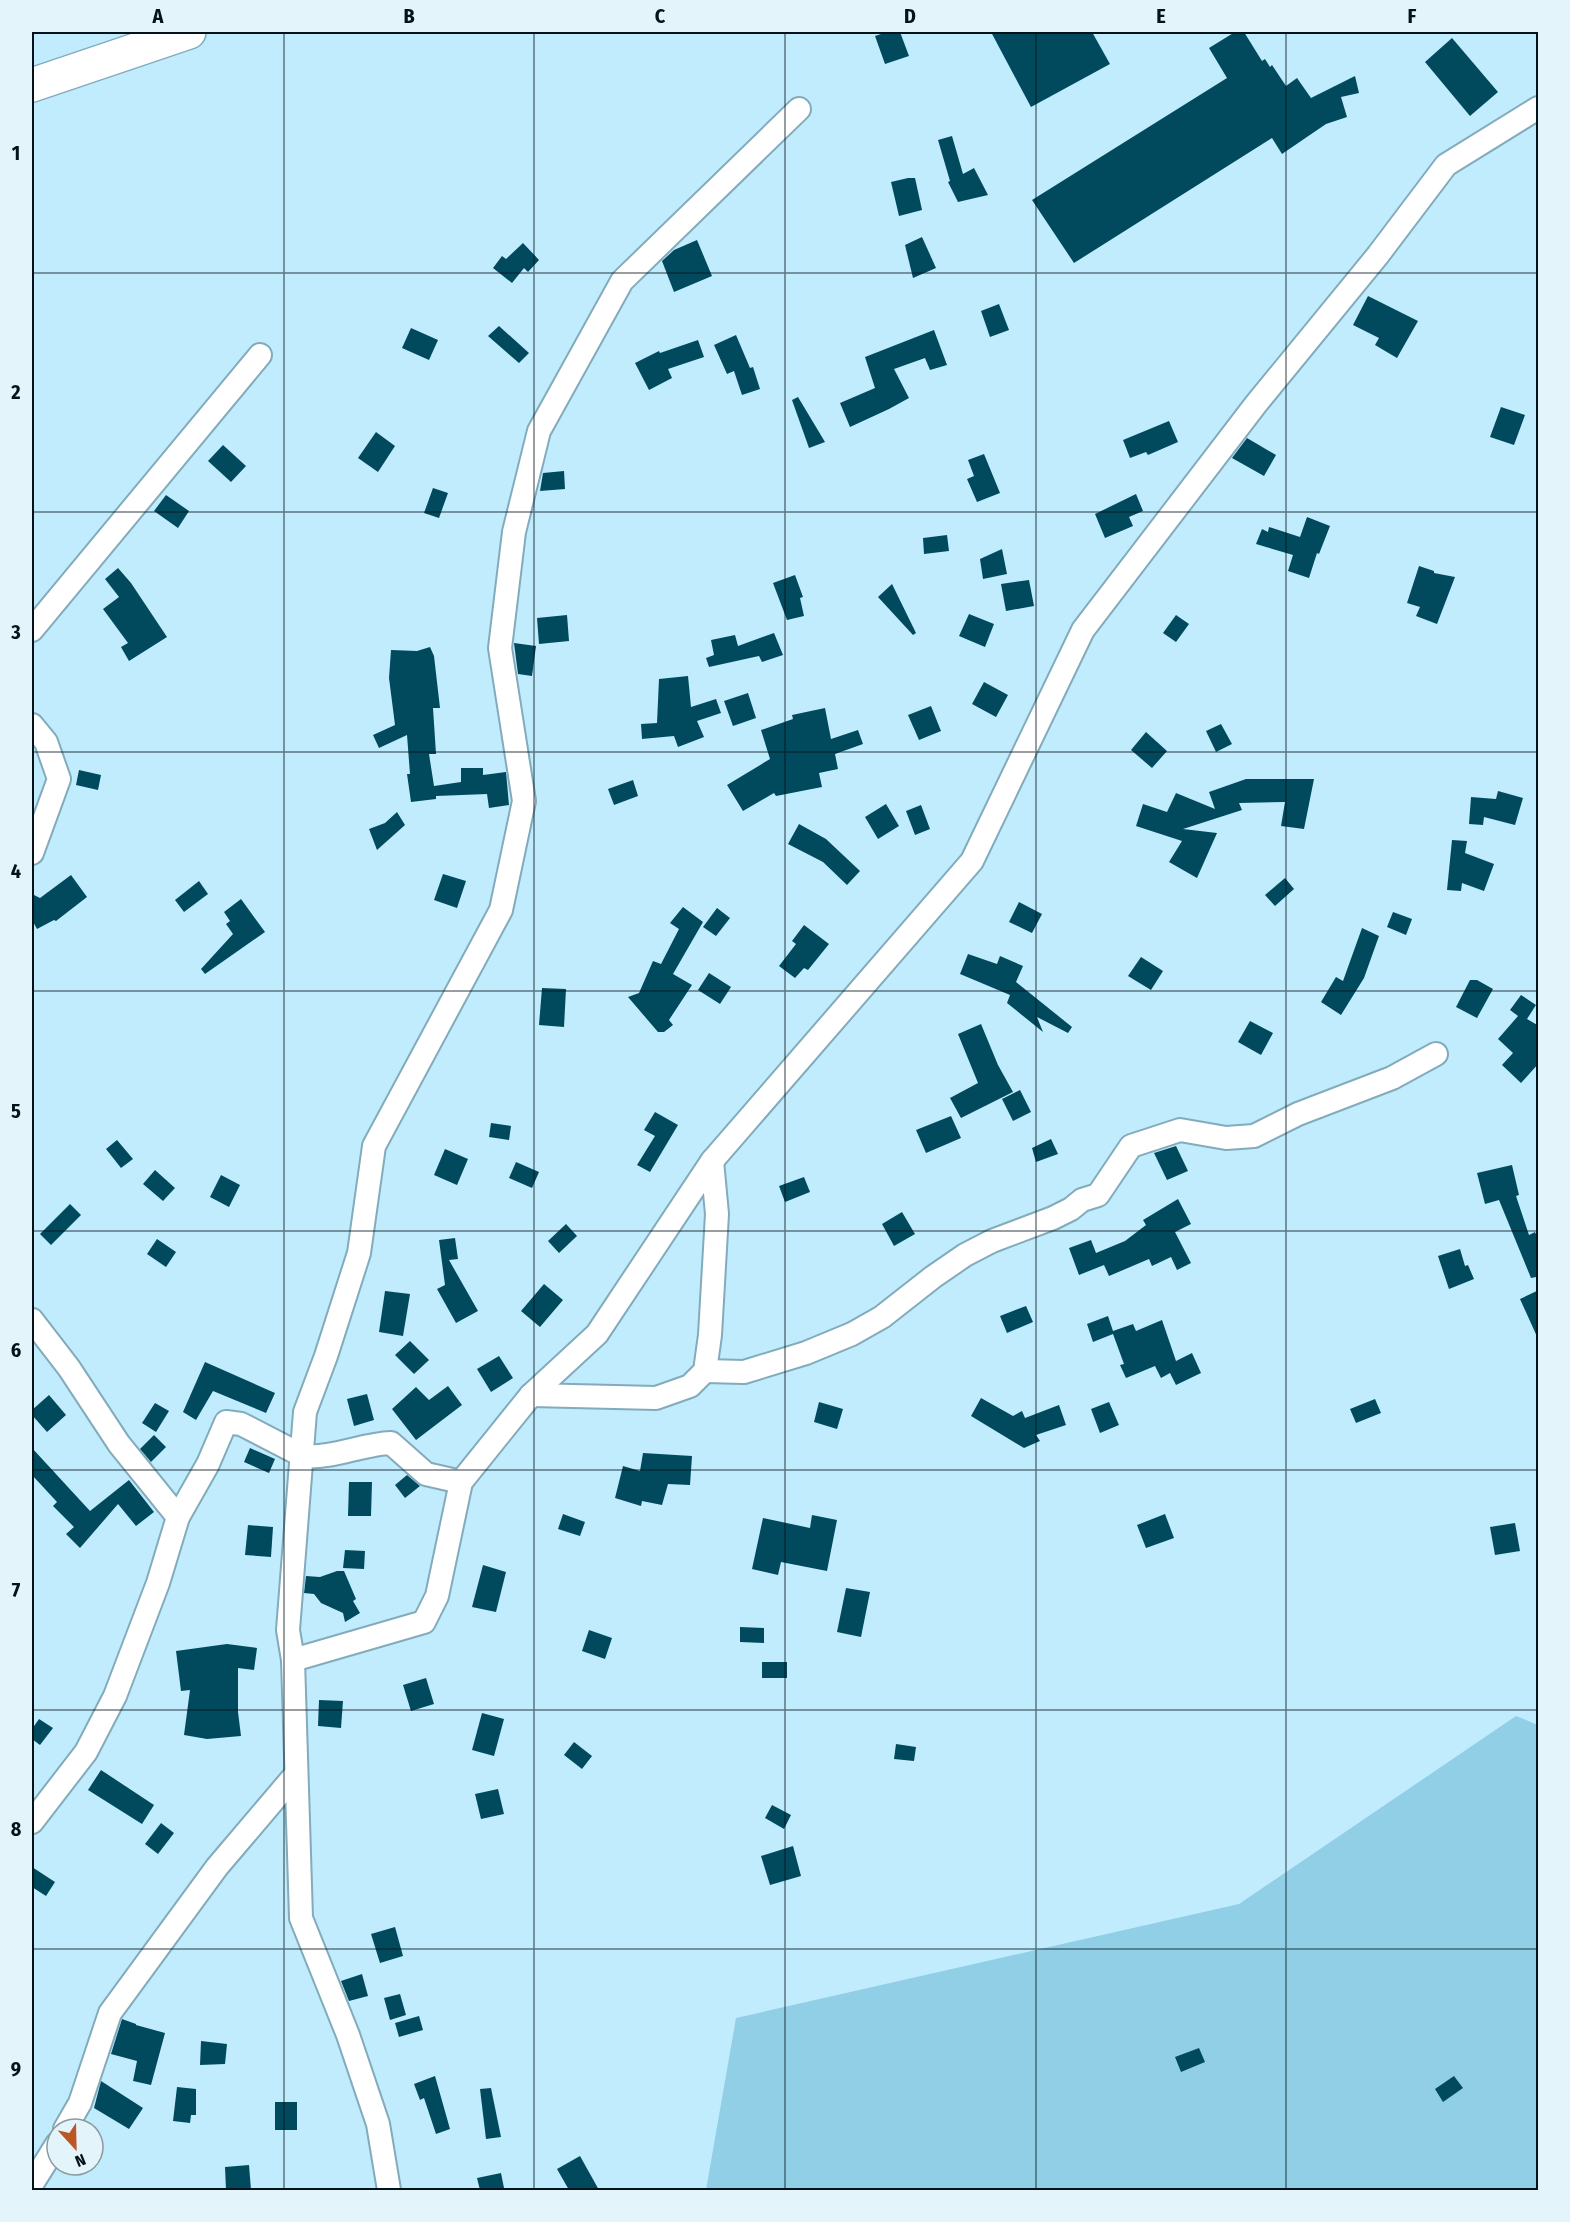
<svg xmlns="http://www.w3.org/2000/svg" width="1570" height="2222" viewBox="0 0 1570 2222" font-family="'Fira Sans Condensed',sans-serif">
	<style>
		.green { fill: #91cfe7 }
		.building { fill: #014a5e }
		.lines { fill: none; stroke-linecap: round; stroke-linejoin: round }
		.minor-casing { stroke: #82abbb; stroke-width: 26 }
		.secondary-casing { stroke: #82abbb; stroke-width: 36 }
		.minor { stroke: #fff; stroke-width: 22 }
		.secondary { stroke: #fff; stroke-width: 33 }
		.grid { fill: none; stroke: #041319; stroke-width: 1.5; stroke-opacity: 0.55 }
		.neatline { fill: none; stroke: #041319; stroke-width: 2 }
		.grid-label { font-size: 20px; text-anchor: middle; font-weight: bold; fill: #041319 }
	</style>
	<rect width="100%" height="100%" fill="#c1ecfd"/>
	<polygon class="green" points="1516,1716 1538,1725 1538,2190 706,2190 736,2018 1239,1904"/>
	<g class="building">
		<polygon points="887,32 900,32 909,56 885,64 875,36"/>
		<polygon points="991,32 1092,32 1110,64 1031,107"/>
		<polygon points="1235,32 1244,32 1262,61 1265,59 1270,67 1272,65 1286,86 1297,78 1311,98 1355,76 1359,93 1341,97 1347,117 1326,124 1282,154 1272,138 1074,263 1032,200 1227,78 1209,48"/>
		<polygon points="1452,38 1498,92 1470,116 1425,62"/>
		<polygon points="952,136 963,174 974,168 988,195 958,202 948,182 950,181 938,140"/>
		<polygon points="908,178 915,178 922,210 899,216 891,182"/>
		<polygon points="922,237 936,268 913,278 905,245"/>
		<polygon points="697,240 712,276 674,292 662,261 674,250"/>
		<polygon points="523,243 539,260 528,272 524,268 512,283 493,268 502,256 506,259"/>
		<polygon points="1368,296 1418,321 1397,358 1375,345 1379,338 1353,325"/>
		<polygon points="999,304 1009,330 990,337 981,311"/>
		<polygon points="499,326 529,353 519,363 488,336"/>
		<polygon points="411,328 438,340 429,360 402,348"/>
		<polygon points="934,330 947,365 930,370 925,358 894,369 909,398 889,409 850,427 840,403 875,388 865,357"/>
		<polygon points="736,335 750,368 753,367 760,389 742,395 734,371 727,374 714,345"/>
		<polygon points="698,340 704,357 668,369 672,378 649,390 635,363 659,351 660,353"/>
		<polygon points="798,397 825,442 809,448 792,400"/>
		<polygon points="1501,407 1525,415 1514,445 1490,437"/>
		<polygon points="1169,421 1178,442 1148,455 1146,452 1130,458 1123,440"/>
		<polygon points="376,432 395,446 378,472 358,458"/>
		<polygon points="1247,438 1276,455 1264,476 1232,458"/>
		<polygon points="223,445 246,466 231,482 208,461"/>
		<polygon points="984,454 1000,493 977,502 967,479 974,476 968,460"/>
		<polygon points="564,471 565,489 540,491 543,473"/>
		<polygon points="433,488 448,493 439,518 424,513"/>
		<polygon points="1136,494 1143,511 1129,517 1133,526 1105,538 1095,514"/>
		<polygon points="166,495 189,511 178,528 154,511"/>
		<polygon points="1307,517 1330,526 1319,554 1317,553 1309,578 1288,571 1293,555 1256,544 1262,529 1268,532 1269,527 1300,537"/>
		<polygon points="947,535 949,551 924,554 923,538"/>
		<polygon points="1002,549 1007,574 983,579 980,559"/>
		<polygon points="1419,566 1434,571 1434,573 1455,577 1437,624 1416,616 1420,607 1407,603"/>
		<polygon points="118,568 131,583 167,637 129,661 121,647 128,643 103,609 119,597 105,579"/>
		<polygon points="795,575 803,597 800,598 804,616 787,620 773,583"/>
		<polygon points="1029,580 1034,606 1006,611 1001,584"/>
		<polygon points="892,584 916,633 913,635 878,597"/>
		<polygon points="969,614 994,624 985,647 959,636"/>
		<polygon points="567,615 569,641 539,644 537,618"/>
		<polygon points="1176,615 1189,624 1176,642 1163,633"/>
		<polygon points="774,633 783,655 762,662 759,656 709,667 706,658 714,655 711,640 735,635 738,646"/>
		<polygon points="514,643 536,646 532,676 518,674"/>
		<polygon points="430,647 434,656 440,708 433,708 436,754 429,754 434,786 461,782 461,768 483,768 483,775 506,772 509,805 489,808 487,794 436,796 436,799 411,802 407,774 410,774 407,735 379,748 373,735 395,725 389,678 391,650 417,651"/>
		<polygon points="688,676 691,707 716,699 721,713 697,721 704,737 678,747 674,736 642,739 641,724 657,723 659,679"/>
		<polygon points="984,682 1008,695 996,717 972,704"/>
		<polygon points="748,693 756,718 733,726 724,701"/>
		<polygon points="931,706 941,731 919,740 908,715"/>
		<polygon points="825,708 831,739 858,730 863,744 835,754 838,769 819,773 822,787 776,796 774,793 743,811 727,785 770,759 761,730 793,719 792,715"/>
		<polygon points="1221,724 1232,744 1216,752 1206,731"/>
		<polygon points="1146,732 1167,751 1152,768 1131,750"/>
		<polygon points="79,770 101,775 98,790 76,785"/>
		<polygon points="1246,779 1314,779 1304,829 1281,826 1285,802 1239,803 1242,810 1183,829 1217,833 1197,878 1169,862 1182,841 1136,826 1143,804 1167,812 1176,793 1215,809 1209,792"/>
		<polygon points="633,780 638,796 614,805 608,789"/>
		<polygon points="1498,791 1523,798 1515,825 1484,817 1483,825 1469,824 1471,797 1496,799"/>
		<polygon points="886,804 899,826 878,839 865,817"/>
		<polygon points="921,805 930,829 915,835 906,811"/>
		<polygon points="397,812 405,825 377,850 369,829 385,823"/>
		<polygon points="799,824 826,839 860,871 847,885 823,862 788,844"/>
		<polygon points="1452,840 1467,841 1465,853 1494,864 1484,891 1462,883 1461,891 1447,890"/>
		<polygon points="443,874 466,881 457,908 434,900"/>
		<polygon points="71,875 87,897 56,921 54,920 37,929 32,920 32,894 40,898"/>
		<polygon points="1285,878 1294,889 1275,906 1265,895"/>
		<polygon points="199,881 208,894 184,912 175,900"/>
		<polygon points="241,899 265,932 205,974 201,969 233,934 226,924 230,921 224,912"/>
		<polygon points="1019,902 1042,914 1032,933 1009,922"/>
		<polygon points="683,907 703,922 673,974 692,985 669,1020 673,1025 664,1032 658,1032 628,997 639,993 653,961 661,964 679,929 670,923"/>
		<polygon points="717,908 730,918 716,936 703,927"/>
		<polygon points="1393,912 1412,919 1406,935 1387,927"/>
		<polygon points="804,925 829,944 808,970 804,968 795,978 779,966 796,944 792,941"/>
		<polygon points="1362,928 1379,936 1364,978 1341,1015 1321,1002 1336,977 1343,981"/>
		<polygon points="968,954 997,964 1000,956 1023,966 1016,982 1072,1027 1068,1033 1037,1017 1043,1032 1007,1003 1010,995 960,974"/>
		<polygon points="1141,957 1163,971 1151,990 1128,976"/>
		<polygon points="709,973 731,987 720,1004 698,990"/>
		<polygon points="1470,980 1477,980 1493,989 1477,1018 1456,1007"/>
		<polygon points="542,988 566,989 564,1027 539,1025"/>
		<polygon points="1521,995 1536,1005 1527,1019 1539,1026 1539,1063 1521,1083 1502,1065 1513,1053 1498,1039 1518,1016 1510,1010"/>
		<polygon points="1250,1021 1273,1033 1261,1055 1238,1042"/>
		<polygon points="981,1024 998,1065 1013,1092 961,1118 950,1098 978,1083 958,1034"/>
		<polygon points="1020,1090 1031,1112 1013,1121 1002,1099"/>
		<polygon points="655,1112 678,1125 650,1172 637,1165 655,1136 644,1130"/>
		<polygon points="951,1116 961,1138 926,1153 916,1130"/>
		<polygon points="491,1123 511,1126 509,1140 489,1137"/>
		<polygon points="1051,1139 1058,1154 1036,1162 1032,1148"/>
		<polygon points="117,1140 133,1159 121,1168 106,1149"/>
		<polygon points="1176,1146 1188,1171 1167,1180 1154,1153"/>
		<polygon points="445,1149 468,1159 457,1185 434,1175"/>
		<polygon points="516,1162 539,1172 532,1188 509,1178"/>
		<polygon points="1512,1165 1519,1195 1516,1196 1529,1235 1535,1232 1539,1241 1539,1281 1536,1277 1531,1278 1499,1200 1485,1204 1477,1173"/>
		<polygon points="155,1170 175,1188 163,1201 143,1184"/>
		<polygon points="221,1175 240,1185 229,1207 210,1197"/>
		<polygon points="804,1177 810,1192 785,1202 779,1186"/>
		<polygon points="1178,1199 1191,1224 1175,1232 1191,1263 1177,1270 1171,1257 1152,1266 1149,1259 1109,1276 1104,1265 1079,1275 1069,1248 1091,1240 1096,1253 1125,1241 1146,1225 1143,1220"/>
		<polygon points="70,1204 81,1215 51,1245 40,1234"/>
		<polygon points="902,1212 915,1234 894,1246 882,1224"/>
		<polygon points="566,1224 577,1236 559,1253 548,1241"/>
		<polygon points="455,1238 458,1259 449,1260 478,1311 456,1323 437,1289 445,1285 439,1240"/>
		<polygon points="157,1239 176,1252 166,1267 147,1254"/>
		<polygon points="1460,1249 1465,1266 1468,1265 1474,1279 1449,1289 1438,1256"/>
		<polygon points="544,1284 563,1300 540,1327 521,1311"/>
		<polygon points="1539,1290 1539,1341 1520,1299"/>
		<polygon points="385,1291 410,1294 403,1336 379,1332"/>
		<polygon points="1026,1306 1033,1322 1007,1333 1000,1316"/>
		<polygon points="1108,1316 1113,1331 1133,1324 1136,1331 1162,1320 1176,1361 1192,1353 1201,1373 1176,1385 1170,1373 1161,1378 1155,1366 1126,1378 1120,1365 1124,1364 1113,1334 1093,1342 1087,1324"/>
		<polygon points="410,1341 429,1360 414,1374 395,1355"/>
		<polygon points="499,1356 513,1378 491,1392 477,1369"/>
		<polygon points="205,1362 275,1393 266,1413 213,1391 196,1420 183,1412"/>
		<polygon points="448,1386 462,1405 416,1440 392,1409 416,1387 429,1400"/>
		<polygon points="367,1394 374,1420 354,1426 347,1399"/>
		<polygon points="49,1395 66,1415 47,1432 32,1415 32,1410"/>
		<polygon points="981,1398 1013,1416 1022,1411 1025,1418 1059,1405 1066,1425 1036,1435 1040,1441 1024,1448 971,1416"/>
		<polygon points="1375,1399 1381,1413 1356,1423 1350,1409"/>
		<polygon points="819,1402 843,1409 837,1429 814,1422"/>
		<polygon points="1109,1402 1119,1425 1100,1433 1091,1409"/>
		<polygon points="155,1403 169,1411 156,1432 142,1423"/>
		<polygon points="154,1435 166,1447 151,1462 140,1449"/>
		<polygon points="32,1448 90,1511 129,1480 154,1512 136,1526 118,1504 80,1548 66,1534 74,1527 53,1506 57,1502 32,1475"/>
		<polygon points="250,1448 275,1459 269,1473 244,1462"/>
		<polygon points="643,1453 692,1456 690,1485 668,1484 662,1505 642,1501 641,1506 615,1498 623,1466 640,1471"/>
		<polygon points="407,1475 420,1486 405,1498 395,1485"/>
		<polygon points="349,1482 372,1482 371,1516 348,1516"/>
		<polygon points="563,1514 585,1522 580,1536 558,1529"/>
		<polygon points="1165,1514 1174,1538 1146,1548 1137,1525"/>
		<polygon points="812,1515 837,1520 827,1571 781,1562 778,1575 752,1569 763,1518 810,1528"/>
		<polygon points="1515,1523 1520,1551 1495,1555 1490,1527"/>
		<polygon points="248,1525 273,1527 271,1557 245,1555"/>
		<polygon points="345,1550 365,1551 364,1569 343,1568"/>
		<polygon points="483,1565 506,1572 496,1612 472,1607"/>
		<polygon points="337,1571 344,1571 356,1599 353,1601 360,1613 345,1622 343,1613 321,1603 314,1594 304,1593 306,1576 320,1577"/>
		<polygon points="846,1588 870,1592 861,1637 837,1632"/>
		<polygon points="740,1627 764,1628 764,1643 740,1642"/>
		<polygon points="589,1630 612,1638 605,1659 582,1651"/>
		<polygon points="227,1644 257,1648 254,1670 238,1668 238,1712 241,1736 207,1739 184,1735 190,1690 181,1691 176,1651"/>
		<rect x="762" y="1662" width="25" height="16"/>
		<polygon points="426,1678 434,1704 411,1711 403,1685"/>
		<polygon points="319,1700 343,1701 341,1728 318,1726"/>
		<polygon points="482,1713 504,1719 494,1756 472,1750"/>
		<polygon points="39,1719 53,1728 40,1745 32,1739 32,1729"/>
		<polygon points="574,1742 592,1756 582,1769 564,1755"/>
		<polygon points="896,1744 916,1747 914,1761 894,1759"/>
		<polygon points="101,1770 154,1805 142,1824 88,1790"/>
		<polygon points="498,1789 504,1814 481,1819 475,1794"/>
		<polygon points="772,1805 791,1815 784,1829 765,1818"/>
		<polygon points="161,1823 174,1833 158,1854 145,1844"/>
		<polygon points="793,1846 801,1876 770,1885 761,1856"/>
		<polygon points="32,1867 55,1882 46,1896 32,1887"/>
		<polygon points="395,1927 403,1956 380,1963 371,1934"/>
		<polygon points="362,1974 368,1996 349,2001 341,1981"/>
		<polygon points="400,1994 406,2015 390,2020 384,1998"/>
		<polygon points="419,2016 423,2030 399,2037 395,2023"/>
		<polygon points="122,2019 136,2024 136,2025 165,2033 151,2085 133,2081 137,2061 111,2054"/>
		<polygon points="201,2041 227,2044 225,2064 200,2065"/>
		<polygon points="1199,2048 1205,2062 1181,2072 1175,2057"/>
		<polygon points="435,2076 450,2129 436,2134 424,2098 420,2100 414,2084"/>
		<polygon points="1454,2076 1463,2088 1443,2102 1435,2089"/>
		<polygon points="101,2081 143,2108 129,2129 94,2108"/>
		<polygon points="177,2087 196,2089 196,2115 191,2115 190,2123 173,2121"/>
		<polygon points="491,2088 501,2137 486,2139 480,2089"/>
		<rect x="275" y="2102" width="22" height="28"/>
		<polygon points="580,2156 599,2190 569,2190 557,2169"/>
		<polygon points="249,2165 251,2190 226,2190 225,2167"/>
		<polygon points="501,2173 504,2188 480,2190 477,2178"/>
	</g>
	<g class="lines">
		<defs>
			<g id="minor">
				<polyline points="32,630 260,355"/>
				<polyline points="32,725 46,742 59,779 32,853"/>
				<polyline points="32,1320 69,1368 119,1444 178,1517"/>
				<polyline points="705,1371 744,1372 806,1353 852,1334 882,1317 933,1277 965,1255 992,1241 1053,1218 1071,1209 1082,1200 1098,1195 1131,1146 1180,1130 1226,1138 1254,1136 1298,1114 1392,1078 1436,1054"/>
				<polyline points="531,1395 656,1398 690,1386 705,1371 710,1335 717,1214 712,1161"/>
				<polyline points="293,1660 288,1630 305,1412 326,1356 359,1253 374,1146 501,910 524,801 500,648 514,532 539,431 622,281 799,109"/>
				<path d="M 32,1822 L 86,1752 L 115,1696 L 158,1583 L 178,1517 L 208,1464 L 226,1422 L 241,1424 L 303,1456 C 332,1459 362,1444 391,1443 L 426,1474 L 461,1482"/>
				<polyline points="65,2129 80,2103 110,2013 217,1867 296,1774"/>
				<polyline points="32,2184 57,2144"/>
				<polyline points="389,2190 378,2124 348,2035 301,1918 293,1660 424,1622 437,1596 461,1482 531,1395 597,1334 712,1161 972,861 1083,630 1256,404 1378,255 1446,165 1538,108"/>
			</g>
			<polyline id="secondary" points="32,85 189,32"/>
		</defs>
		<use href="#minor" class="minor-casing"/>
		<use href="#secondary" class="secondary-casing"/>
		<use href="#minor" class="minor"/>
		<use href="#secondary" class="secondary"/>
	</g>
	<path class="grid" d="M 284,32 L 284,2190M 534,32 L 534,2190M 785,32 L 785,2190M 1036,32 L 1036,2190M 1286,32 L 1286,2190M 32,273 L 1538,273M 32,512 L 1538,512M 32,752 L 1538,752M 32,991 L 1538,991M 32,1231 L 1538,1231M 32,1470 L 1538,1470M 32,1710 L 1538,1710M 32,1949 L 1538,1949"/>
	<rect width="1570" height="2222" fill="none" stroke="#e4f4fb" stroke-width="66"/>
	<g transform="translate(75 2147) rotate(158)"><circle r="28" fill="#e4f4fb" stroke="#8a9aa1" stroke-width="1.5"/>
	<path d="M0-4.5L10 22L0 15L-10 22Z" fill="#bc5725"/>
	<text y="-9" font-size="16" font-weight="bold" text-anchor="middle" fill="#041319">N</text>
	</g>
	<rect x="33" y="33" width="1504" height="2156" class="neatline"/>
	<g class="grid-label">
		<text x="158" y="23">A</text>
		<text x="409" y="23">B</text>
		<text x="660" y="23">C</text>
		<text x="910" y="23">D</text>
		<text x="1161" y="23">E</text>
		<text x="1412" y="23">F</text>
		<text x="16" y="160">1</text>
		<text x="16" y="399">2</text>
		<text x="16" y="639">3</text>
		<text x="16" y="878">4</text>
		<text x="16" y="1118">5</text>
		<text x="16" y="1357">6</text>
		<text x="16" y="1597">7</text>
		<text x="16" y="1836">8</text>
		<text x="16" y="2076">9</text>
	</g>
</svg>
